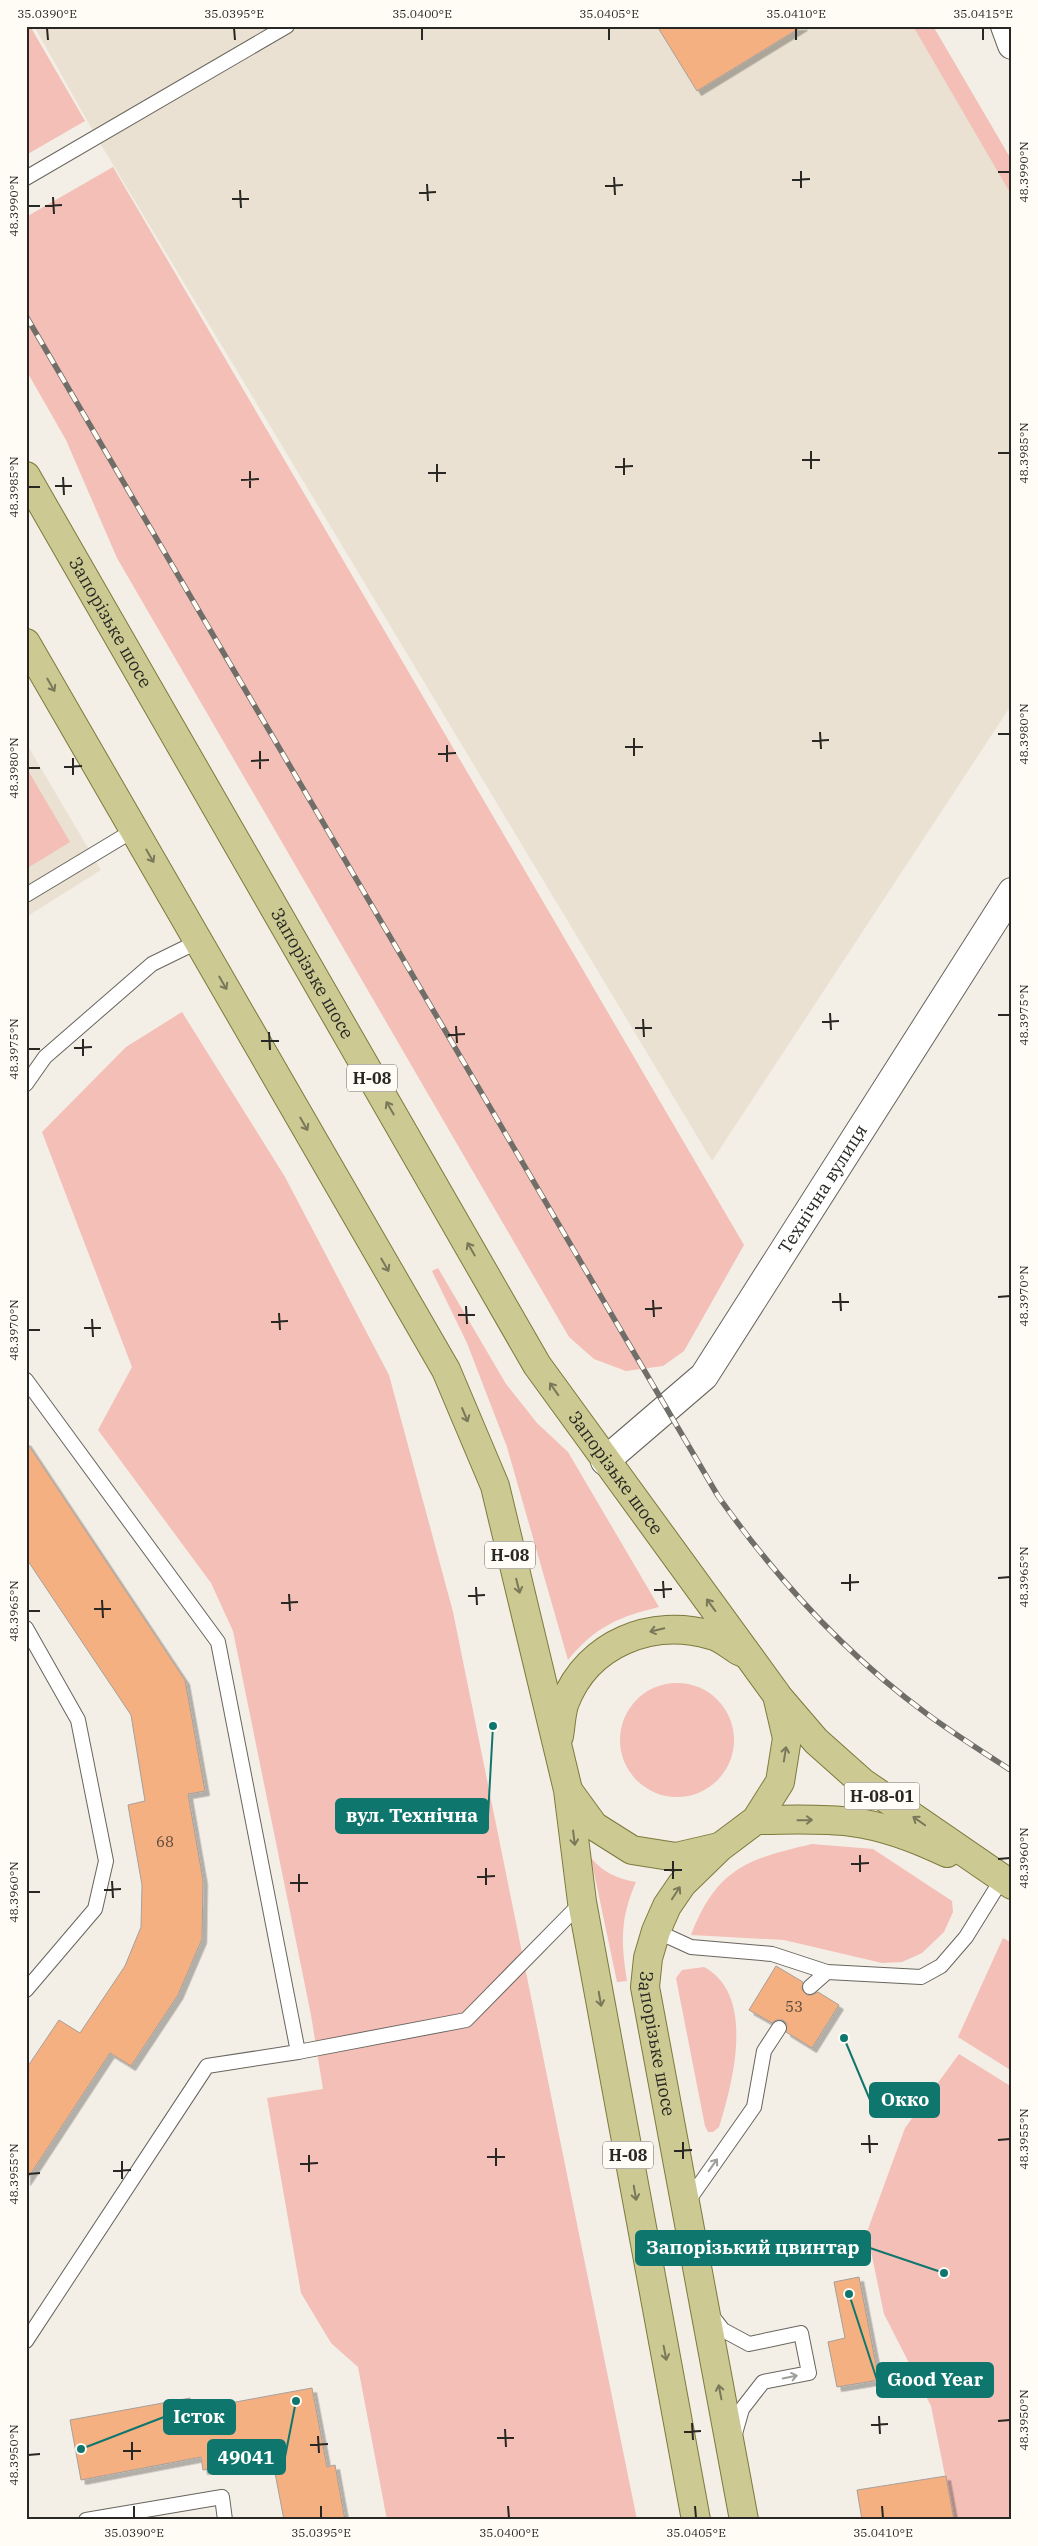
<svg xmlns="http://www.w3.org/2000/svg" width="1038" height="2546" viewBox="0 0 1038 2546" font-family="'IBM Plex Serif',serif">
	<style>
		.built { fill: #eae1d2 }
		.green { fill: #f3bfb6 }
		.building { fill: #f4b080; stroke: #a89f9a; filter: url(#shadow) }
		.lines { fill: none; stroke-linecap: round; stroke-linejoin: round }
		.service-casing { stroke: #69655e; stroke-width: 16 }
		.minor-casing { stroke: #69655e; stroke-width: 30 }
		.primary-casing { stroke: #7c7a3c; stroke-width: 30 }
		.service { stroke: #fff; stroke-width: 14 }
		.minor { stroke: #fff; stroke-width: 28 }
		.primary { stroke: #ccca92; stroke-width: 28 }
		.rail-casing { stroke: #706e68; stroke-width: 5.5 }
		.rail { stroke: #fffcf6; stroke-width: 4; stroke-dasharray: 11; stroke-linecap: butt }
		.oneway { stroke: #7a785a }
		.oneway2 { stroke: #9e9e9c }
		.ticks { fill: none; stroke: #282723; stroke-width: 2 }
		.labels { text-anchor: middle; stroke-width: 5; stroke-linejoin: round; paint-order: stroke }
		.number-label { font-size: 15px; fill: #5b493a }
		.shield { fill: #fffcf6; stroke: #686762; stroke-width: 1 }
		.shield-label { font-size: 16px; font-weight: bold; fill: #282723 }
		.street-label { font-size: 18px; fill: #282723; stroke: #fffcf6 }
		.leader { fill: none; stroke: #0f766e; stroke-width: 2 }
		.callout-dot { fill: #0f766e; stroke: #fffcf6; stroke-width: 2 }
		.callout { fill: #0f766e; stroke: #0f766e; stroke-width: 2 }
		.callout-label { font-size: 19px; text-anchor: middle; font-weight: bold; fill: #fff }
		.neatline { fill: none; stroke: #282723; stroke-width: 2 }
		.ticks-label { font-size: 12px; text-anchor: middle; fill: #282723 }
	</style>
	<defs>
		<filter id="shadow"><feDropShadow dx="4.5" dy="4.5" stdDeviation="0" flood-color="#0004"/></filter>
	</defs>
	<rect width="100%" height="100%" fill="#f3eee6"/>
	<g class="built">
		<polygon points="34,26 933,26 1012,161 1012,704 712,1161 97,138"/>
		<polygon points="26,743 101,870 26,917"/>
	</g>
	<g class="green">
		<polygon points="26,26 30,26 85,121 26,155"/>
		<polygon points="913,26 933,26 1012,161 1012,196"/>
		<polygon points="113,167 744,1245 684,1351 663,1366 626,1371 594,1359 569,1337 117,558 66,440 26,370 26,217"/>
		<polygon points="26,767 70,842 26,869"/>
		<polygon points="182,1012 285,1177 389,1375 453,1612 637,2520 387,2520 358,2367 331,2343 301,2293 267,2098 323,2089 311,2015 233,1631 211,1583 98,1430 132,1367 42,1132 126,1047"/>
		<path d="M 438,1268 L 506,1384 L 537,1423 L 568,1452 L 659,1607 C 618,1617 595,1627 568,1660 L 507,1447 L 467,1343 L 432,1271 Z"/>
		<circle cx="677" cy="1740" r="57"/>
		<path d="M 812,1844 L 873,1849 L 952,1901 L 953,1912 L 944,1932 L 922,1953 L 902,1962 L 882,1963 L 784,1940 L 691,1935 C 717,1868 748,1859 812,1844 Z"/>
		<path d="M 591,1858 C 604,1873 618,1879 636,1882 C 620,1918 621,1942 627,1981 L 617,1982 Z"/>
		<polygon points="1003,1938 1012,1943 1012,2071 958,2037"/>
		<path d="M 704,1967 C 756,1995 733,2082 719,2127 L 713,2132 L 708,2132 L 705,2126 L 676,1978 L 682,1970 Z"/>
		<polygon points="959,2054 1012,2087 1012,2520 954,2520 931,2406 884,2314 867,2232 905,2128"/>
	</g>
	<g class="building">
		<polygon points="657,26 803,26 697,91"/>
		<polygon points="26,1441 185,1680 205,1791 188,1794 203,1880 202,1939 178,1995 131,2066 110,2053 26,2181 26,2069 59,2020 80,2033 125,1966 141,1927 142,1885 128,1805 145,1801 131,1715 26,1558"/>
		<polygon points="776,1966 803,1982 802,1989 807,1995 812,1995 818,1992 839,2005 812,2048 786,2032 787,2024 783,2020 776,2020 772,2023 749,2010"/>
		<polygon points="859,2277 879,2380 837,2387 828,2342 845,2338 834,2282"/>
		<polygon points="312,2388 327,2467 335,2465 345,2520 284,2520 272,2457 203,2470 201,2457 81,2480 70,2420 190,2398 192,2410"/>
		<polygon points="946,2476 954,2520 862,2520 857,2490"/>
	</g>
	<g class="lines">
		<defs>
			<g id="service">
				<polyline points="26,178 287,26"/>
				<polyline points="26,895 134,830"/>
				<polyline points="26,1084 45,1057 152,964 199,941"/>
				<polyline points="26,1380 218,1642 298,2052"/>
				<polyline points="26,1628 78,1720 106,1861 95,1909 26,1990"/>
				<polyline points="656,1931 691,1947 772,1954 827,1972 921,1977 941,1966 966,1937 1002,1879"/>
				<polyline points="810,1987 827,1972"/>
				<polyline points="686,2204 754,2107 764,2051 779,2028"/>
				<polyline points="712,2316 723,2330 749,2344 801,2333 809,2373 763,2382 742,2409 734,2437"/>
				<polyline points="26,2341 207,2066 298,2052 466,2020 582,1902"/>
				<polyline points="86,2520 222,2497 225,2520"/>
			</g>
			<g id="minor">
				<polyline points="1005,26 1012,45"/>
				<path id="s1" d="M 605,1461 L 704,1376 L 1012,892"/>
			</g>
			<g id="primary">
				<path id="s2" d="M 26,476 L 537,1365 L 777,1695 L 787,1738 L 780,1782 L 756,1820 L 720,1847 L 682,1884 L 667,1906 L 656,1931 L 648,1958 L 645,1987 L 744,2520"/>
				<polyline points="26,643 446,1370 495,1486 568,1790 582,1902 696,2520"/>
				<polyline points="780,1699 816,1741 862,1782 1012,1885"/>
				<path d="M 559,1736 C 561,1725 561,1712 565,1702 C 588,1643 652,1618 711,1635 C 721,1637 732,1647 741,1652"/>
				<polyline points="570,1793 594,1826 632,1850 676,1857 719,1847"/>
				<path d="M 756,1820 C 788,1820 820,1818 852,1822 C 884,1826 918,1839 947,1853"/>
			</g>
		</defs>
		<use href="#service" class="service-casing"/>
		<use href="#minor" class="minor-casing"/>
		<use href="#primary" class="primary-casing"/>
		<use href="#service" class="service"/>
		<use href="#minor" class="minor"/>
		<use href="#primary" class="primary"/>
		<defs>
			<path id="rail" d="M 26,316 L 718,1496 C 776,1578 845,1654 927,1714 C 954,1734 983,1752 1012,1771"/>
		</defs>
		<use href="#rail" class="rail-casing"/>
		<use href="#rail" class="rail"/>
	</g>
	<defs><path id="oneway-shaft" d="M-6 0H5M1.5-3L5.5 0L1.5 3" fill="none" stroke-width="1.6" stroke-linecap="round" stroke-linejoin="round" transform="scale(1.25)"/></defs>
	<g class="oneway">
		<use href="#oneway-shaft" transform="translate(51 685) rotate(60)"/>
		<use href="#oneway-shaft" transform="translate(150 856) rotate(60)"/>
		<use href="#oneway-shaft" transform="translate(223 983) rotate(60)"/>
		<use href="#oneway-shaft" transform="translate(390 1108) rotate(-120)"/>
		<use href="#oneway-shaft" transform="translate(304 1124) rotate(60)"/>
		<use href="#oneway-shaft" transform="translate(471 1249) rotate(-120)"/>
		<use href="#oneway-shaft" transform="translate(385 1265) rotate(60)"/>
		<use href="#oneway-shaft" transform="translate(554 1389) rotate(-125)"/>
		<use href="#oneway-shaft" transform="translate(465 1415) rotate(67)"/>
		<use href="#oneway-shaft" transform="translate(518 1586) rotate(76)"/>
		<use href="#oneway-shaft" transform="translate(711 1605) rotate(-126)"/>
		<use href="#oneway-shaft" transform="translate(657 1630) rotate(167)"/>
		<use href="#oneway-shaft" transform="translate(785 1754) rotate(-81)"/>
		<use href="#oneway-shaft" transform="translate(805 1820) rotate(-1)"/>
		<use href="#oneway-shaft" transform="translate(919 1821) rotate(-145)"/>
		<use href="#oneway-shaft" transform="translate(574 1838) rotate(83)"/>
		<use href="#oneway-shaft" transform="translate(676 1893) rotate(-57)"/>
		<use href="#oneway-shaft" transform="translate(600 1999) rotate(80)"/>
		<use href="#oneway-shaft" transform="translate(635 2193) rotate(80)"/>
		<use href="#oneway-shaft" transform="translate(665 2353) rotate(79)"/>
		<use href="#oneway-shaft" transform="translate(720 2392) rotate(-101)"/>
	</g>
	<g class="oneway2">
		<use href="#oneway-shaft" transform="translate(713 2165) rotate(-55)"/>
		<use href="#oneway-shaft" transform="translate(790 2377) rotate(-11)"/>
	</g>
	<path class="ticks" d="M 47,28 L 48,40M 234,28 L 235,40M 422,28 L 422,40M 609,28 L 609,40M 796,28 L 796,40M 983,28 L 983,40M 801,171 L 801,188M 998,172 L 1010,172M 614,177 L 615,195M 792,180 L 810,179M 427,184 L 428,201M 605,186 L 623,185M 240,190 L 241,208M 419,193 L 436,192M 53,197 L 54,214M 232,199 L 249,199M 28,206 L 40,206M 45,206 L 62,205M 811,451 L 811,469M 998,453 L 1010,453M 624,458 L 624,475M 802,460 L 820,460M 437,464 L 437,482M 615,467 L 633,466M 250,471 L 250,488M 428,473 L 446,473M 63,477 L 64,495M 241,480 L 259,479M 55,486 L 72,486M 28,487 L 40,487M 820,732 L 821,749M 998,734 L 1010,734M 634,738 L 634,756M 812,741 L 829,740M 447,745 L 447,762M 625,747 L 643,747M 260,751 L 260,769M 438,754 L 456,753M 73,758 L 73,775M 251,761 L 269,760M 64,767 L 82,766M 28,768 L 40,768M 830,1013 L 831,1030M 998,1015 L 1010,1015M 643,1019 L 644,1037M 822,1022 L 839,1021M 456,1026 L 457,1043M 635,1028 L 652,1028M 269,1032 L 270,1050M 448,1035 L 465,1034M 83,1039 L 83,1056M 261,1041 L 279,1041M 74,1048 L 92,1047M 28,1049 L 40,1049M 840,1293 L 841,1311M 998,1297 L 1010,1296M 653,1300 L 654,1317M 832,1302 L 849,1302M 466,1306 L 467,1324M 645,1309 L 662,1308M 279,1313 L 280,1330M 458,1315 L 475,1315M 92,1319 L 93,1337M 271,1322 L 288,1321M 84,1328 L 101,1328M 28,1330 L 40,1330M 850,1574 L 850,1591M 998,1578 L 1010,1577M 663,1581 L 664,1598M 841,1583 L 859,1582M 476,1587 L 477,1605M 654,1590 L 672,1589M 289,1594 L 290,1611M 468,1596 L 485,1595M 102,1600 L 103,1618M 281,1603 L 298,1602M 94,1609 L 111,1609M 28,1611 L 40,1611M 860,1855 L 860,1872M 998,1859 L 1010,1858M 673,1861 L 673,1879M 851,1864 L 869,1863M 486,1868 L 486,1885M 664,1870 L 682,1870M 299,1874 L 299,1892M 477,1877 L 495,1876M 112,1881 L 113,1898M 290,1883 L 308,1883M 104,1890 L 121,1889M 28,1892 L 40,1892M 869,2135 L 870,2153M 998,2140 L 1010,2139M 683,2142 L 683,2159M 861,2144 L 878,2144M 496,2148 L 496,2166M 674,2151 L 692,2150M 309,2155 L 309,2172M 487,2157 L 505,2157M 122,2161 L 122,2179M 300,2164 L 318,2163M 113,2171 L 131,2170M 28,2174 L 40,2173M 879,2416 L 880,2434M 998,2421 L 1010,2420M 692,2423 L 693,2440M 871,2425 L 888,2424M 505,2429 L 506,2447M 684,2432 L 701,2431M 318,2436 L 319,2453M 497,2438 L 514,2438M 132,2442 L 132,2460M 310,2445 L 328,2444M 123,2451 L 141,2451M 28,2455 L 40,2454M 134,2506 L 134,2518M 321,2506 L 321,2518M 508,2506 L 509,2518M 695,2506 L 696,2518M 882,2506 L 883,2518"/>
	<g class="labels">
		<g class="number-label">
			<text x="165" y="1847">68</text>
			<text x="794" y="2012">53</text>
		</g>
		<g class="shield">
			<rect x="347" y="1064.5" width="50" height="27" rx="4"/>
			<rect x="485" y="1541.5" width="50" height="27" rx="4"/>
			<rect x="844.5" y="1782.5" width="75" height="27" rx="4"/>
			<rect x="603" y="2141.5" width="50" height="27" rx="4"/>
		</g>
		<g class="shield-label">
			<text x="372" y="1084">Н-08</text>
			<text x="510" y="1561">Н-08</text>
			<text x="882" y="1802">Н-08-01</text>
			<text x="628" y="2161">Н-08</text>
		</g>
		<g class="street-label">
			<text dy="6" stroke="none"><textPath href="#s2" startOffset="169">Запорізьке шосе</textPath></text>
			<text dy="6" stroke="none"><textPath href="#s2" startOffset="574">Запорізьке шосе</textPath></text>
			<text dy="6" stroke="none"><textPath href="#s1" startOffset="352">Технічна вулиця</textPath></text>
			<text dy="6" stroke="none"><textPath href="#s2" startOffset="1159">Запорізьке шосе</textPath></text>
			<text dy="6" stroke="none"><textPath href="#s2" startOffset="1834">Запорізьке шосе</textPath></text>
		</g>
	</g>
	<path class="leader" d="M493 1726L488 1816M844 2038L870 2100M944 2273L870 2248M849 2294L877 2380M81 2449L164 2417M296 2401L285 2457"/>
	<g class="callout-dot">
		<circle cx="493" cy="1726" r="5"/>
		<circle cx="844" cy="2038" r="5"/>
		<circle cx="944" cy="2273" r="5"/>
		<circle cx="849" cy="2294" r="5"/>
		<circle cx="81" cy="2449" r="5"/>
		<circle cx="296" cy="2401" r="5"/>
	</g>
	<g class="callout">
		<rect x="336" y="1799" width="152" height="34" rx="5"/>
		<rect x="870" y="2083" width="69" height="34" rx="5"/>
		<rect x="636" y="2231" width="234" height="34" rx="5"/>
		<rect x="877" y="2363" width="116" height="34" rx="5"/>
		<rect x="164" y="2400" width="71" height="34" rx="5"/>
		<rect x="208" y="2440" width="77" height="34" rx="5"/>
	</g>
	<g class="callout-label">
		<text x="412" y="1822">вул. Технічна</text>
		<text x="905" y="2106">Окко</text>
		<text x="753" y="2254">Запорізький цвинтар</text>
		<text x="935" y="2386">Good Year</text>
		<text x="199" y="2423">Істок</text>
		<text x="246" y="2464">49041</text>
	</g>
	<rect width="1038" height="2546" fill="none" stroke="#fffcf6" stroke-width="55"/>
	<rect x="28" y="28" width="982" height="2490" class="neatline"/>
	<g class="ticks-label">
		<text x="47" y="18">35.0390°E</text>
		<text x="234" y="18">35.0395°E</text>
		<text x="422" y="18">35.0400°E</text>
		<text x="609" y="18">35.0405°E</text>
		<text x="796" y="18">35.0410°E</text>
		<text x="983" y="18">35.0415°E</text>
		<text transform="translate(1024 172) rotate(-90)" y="4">48.3990°N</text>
		<text transform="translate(14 206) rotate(-90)" y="4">48.3990°N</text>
		<text transform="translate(1024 453) rotate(-90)" y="4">48.3985°N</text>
		<text transform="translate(14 487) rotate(-90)" y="4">48.3985°N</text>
		<text transform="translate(1024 734) rotate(-90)" y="4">48.3980°N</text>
		<text transform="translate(14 768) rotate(-90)" y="4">48.3980°N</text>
		<text transform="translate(1024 1015) rotate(-90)" y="4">48.3975°N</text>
		<text transform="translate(14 1049) rotate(-90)" y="4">48.3975°N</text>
		<text transform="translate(1024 1296) rotate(-90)" y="4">48.3970°N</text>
		<text transform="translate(14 1330) rotate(-90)" y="4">48.3970°N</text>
		<text transform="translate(1024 1577) rotate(-90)" y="4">48.3965°N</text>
		<text transform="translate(14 1611) rotate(-90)" y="4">48.3965°N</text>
		<text transform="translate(1024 1858) rotate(-90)" y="4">48.3960°N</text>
		<text transform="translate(14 1892) rotate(-90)" y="4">48.3960°N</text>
		<text transform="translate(1024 2139) rotate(-90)" y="4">48.3955°N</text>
		<text transform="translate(14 2174) rotate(-90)" y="4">48.3955°N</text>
		<text transform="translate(1024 2420) rotate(-90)" y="4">48.3950°N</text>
		<text transform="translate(14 2455) rotate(-90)" y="4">48.3950°N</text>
		<text x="134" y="2537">35.0390°E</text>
		<text x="321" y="2537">35.0395°E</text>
		<text x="509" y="2537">35.0400°E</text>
		<text x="696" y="2537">35.0405°E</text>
		<text x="883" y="2537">35.0410°E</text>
	</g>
</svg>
